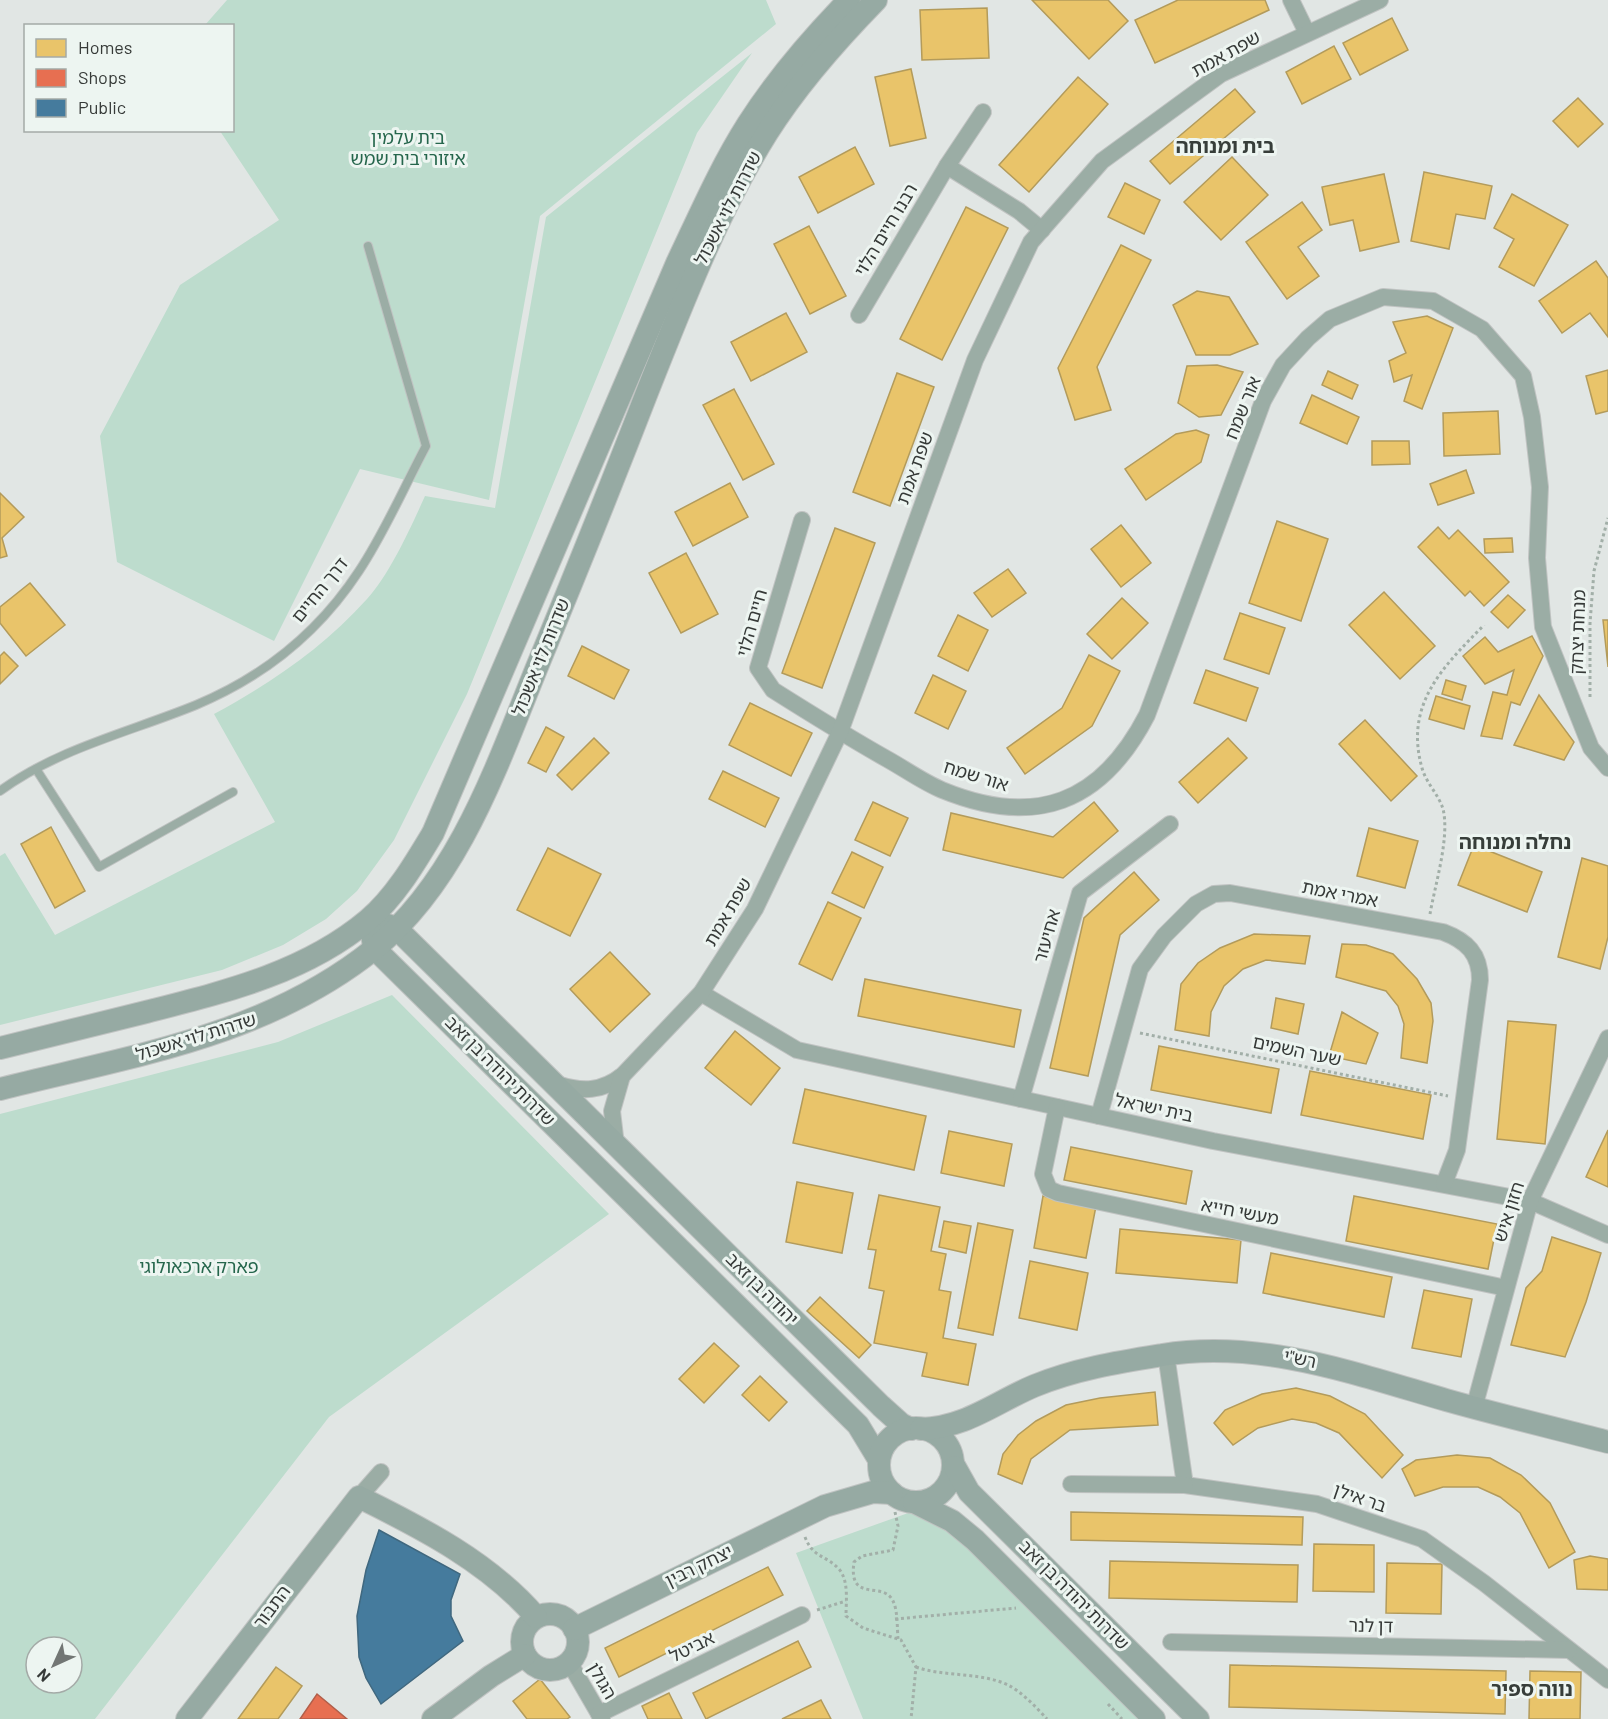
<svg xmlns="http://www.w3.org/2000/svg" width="1608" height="1719" viewBox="0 0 1608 1719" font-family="Barlow,'Noto Sans Hebrew',sans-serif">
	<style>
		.green { fill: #bddccd; fill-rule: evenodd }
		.homes { fill: #e9c46a; stroke: #b39b5b; stroke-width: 1.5 }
		.shops { fill: #e76f51; stroke: #b25f4a; stroke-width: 1.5 }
		.public { fill: #457b9d; stroke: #40687f; stroke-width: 1.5 }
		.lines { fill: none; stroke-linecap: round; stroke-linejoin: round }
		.lane-casing { stroke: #c0c3c2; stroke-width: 10 }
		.street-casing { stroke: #c0c3c2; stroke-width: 18 }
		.secondary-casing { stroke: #c0c3c2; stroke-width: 24 }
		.path { stroke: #a2afa8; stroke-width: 3; stroke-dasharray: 3 3; stroke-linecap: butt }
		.lane { stroke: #9bada5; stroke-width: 8 }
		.street { stroke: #9bada5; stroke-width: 16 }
		.secondary { stroke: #96aaa3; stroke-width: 22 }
		.labels { text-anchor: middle; stroke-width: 6; stroke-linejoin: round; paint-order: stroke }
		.street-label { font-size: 18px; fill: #363a38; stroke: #edf5f1 }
		.park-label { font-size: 18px; fill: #25664c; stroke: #edf5f1 }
		.neighbourhood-label { font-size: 20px; font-weight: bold; fill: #373e3a; stroke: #edf5f1 }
	</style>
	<rect width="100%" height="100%" fill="#e1e6e4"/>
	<g class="green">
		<polygon points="227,0 766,0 776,24 540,216 489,500 360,469 274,641 117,562 100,436 180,285 279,220 220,131 232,130 232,26 205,25"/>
		<path d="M 752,53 L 697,133 L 467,694 L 394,840 L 357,891 L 326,919 L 283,945 L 222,970 L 0,1025 L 0,856 L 5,853 L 55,935 L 275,822 L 214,714 C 271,683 323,648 367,599 C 390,574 411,527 425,496 L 495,508 L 546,217 Z"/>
		<path d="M 392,995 L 609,1214 L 329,1417 L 95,1719 L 0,1719 L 0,1114 L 278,1042 ZM 36,1647 L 72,1647 L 72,1683 L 36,1683 Z"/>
		<polygon points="911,1512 965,1539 1141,1719 863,1719 796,1553"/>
	</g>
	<g class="homes">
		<polygon points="1032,0 1108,0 1128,21 1089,59"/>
		<polygon points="1178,0 1265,0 1269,10 1155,63 1135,20"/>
		<polygon points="987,8 989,58 922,60 920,10"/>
		<polygon points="1392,18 1408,50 1360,75 1343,43"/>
		<polygon points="1334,46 1351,79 1302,104 1286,72"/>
		<polygon points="911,69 926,138 890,146 875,77"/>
		<polygon points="1078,77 1108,104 1029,192 999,165"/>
		<polygon points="1235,89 1255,112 1170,184 1150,161"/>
		<polygon points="1578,98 1603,124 1578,147 1553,121"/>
		<polygon points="855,147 874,184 818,213 799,177"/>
		<polygon points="1232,157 1268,195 1221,240 1184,202"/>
		<polygon points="1424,172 1492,186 1485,219 1456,214 1449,249 1411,241"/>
		<polygon points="1384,174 1399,242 1360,251 1353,220 1330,225 1322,187"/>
		<polygon points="1125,183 1160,200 1144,234 1108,217"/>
		<polygon points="1512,194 1568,225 1534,286 1499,267 1514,239 1494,228"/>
		<polygon points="1302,202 1322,230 1298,247 1319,276 1287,299 1246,242"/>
		<polygon points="966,207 1008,228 942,360 900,339"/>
		<polygon points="809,226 846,296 810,314 774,244"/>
		<polygon points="1121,245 1151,260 1097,367 1111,410 1075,420 1058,368"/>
		<polygon points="1596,261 1608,278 1608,337 1590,313 1562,333 1539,301"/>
		<polygon points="1197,291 1229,297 1258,344 1230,355 1196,355 1173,305"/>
		<polygon points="786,313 807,352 751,381 731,342"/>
		<polygon points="1427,316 1453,328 1422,409 1404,401 1412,375 1394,382 1389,361 1406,353 1393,322"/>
		<polygon points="1217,365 1243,372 1221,415 1199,417 1178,403 1187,366"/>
		<polygon points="1608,370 1608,411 1596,414 1586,376"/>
		<polygon points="1328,371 1358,385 1352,399 1322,385"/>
		<polygon points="897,373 934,387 890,506 853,492"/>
		<polygon points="734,389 774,464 743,480 703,405"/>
		<polygon points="1312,395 1359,417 1347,444 1300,423"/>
		<polygon points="1498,411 1500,454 1444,456 1443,413"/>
		<polygon points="1196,430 1209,435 1201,462 1146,500 1125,469 1176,434"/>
		<polygon points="1372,441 1409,441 1410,464 1372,465"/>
		<polygon points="1466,470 1474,493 1438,505 1430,484"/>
		<polygon points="730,483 748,517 693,546 675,512"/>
		<polygon points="0,493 24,517 2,538 7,556 0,558"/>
		<polygon points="1277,521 1328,539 1301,621 1249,603"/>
		<polygon points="1121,525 1151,563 1121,587 1091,549"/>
		<polygon points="1438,527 1449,539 1458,530 1509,582 1484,606 1470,591 1465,596 1418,547"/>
		<polygon points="835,528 875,543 822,688 782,673"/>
		<polygon points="1512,538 1513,552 1485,553 1484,539"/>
		<polygon points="686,553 718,614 681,633 649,573"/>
		<polygon points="1008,569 1026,593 992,617 974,593"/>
		<polygon points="30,583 65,625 26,656 0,623 0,607"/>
		<polygon points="1384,592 1435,646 1400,679 1349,625"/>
		<polygon points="1508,595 1525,610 1508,628 1491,612"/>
		<polygon points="1122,598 1148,623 1112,659 1087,634"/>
		<polygon points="1240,613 1285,628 1269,674 1224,659"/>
		<polygon points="958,615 988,630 968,671 938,656"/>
		<polygon points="1603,620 1608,620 1608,667"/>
		<polygon points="1532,636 1543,656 1520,705 1511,702 1502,739 1481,736 1493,692 1507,695 1514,670 1485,684 1463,656 1485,637 1498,652"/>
		<polygon points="582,646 629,670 614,699 568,676"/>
		<polygon points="4,652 18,666 0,684 0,656"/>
		<polygon points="1089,655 1120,671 1092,726 1025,774 1007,748 1062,708"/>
		<polygon points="1206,670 1258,688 1246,721 1194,703"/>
		<polygon points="933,675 966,691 948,729 915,713"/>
		<polygon points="1446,680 1466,686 1462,700 1442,694"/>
		<polygon points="1539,695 1574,742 1564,760 1514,745"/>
		<polygon points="1436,696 1470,706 1464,729 1429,719"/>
		<polygon points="750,703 812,733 791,776 729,745"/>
		<polygon points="1365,720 1417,776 1391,801 1339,744"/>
		<polygon points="546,727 564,737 546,772 528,763"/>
		<polygon points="594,738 609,753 572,790 557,775"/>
		<polygon points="1228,738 1247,758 1198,803 1179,782"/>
		<polygon points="723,771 779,798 765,827 709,799"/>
		<polygon points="873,802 908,818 890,856 855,840"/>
		<polygon points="1094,802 1118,831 1063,878 943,850 951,813 1053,837"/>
		<polygon points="51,827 85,891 55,908 21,844"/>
		<polygon points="1369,828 1418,841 1405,888 1357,876"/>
		<polygon points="1474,845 1542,872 1527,912 1458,885"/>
		<polygon points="548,848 601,874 570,936 517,910"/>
		<polygon points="852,852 883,867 864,908 832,893"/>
		<polygon points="1582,858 1608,866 1608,937 1600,969 1558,957"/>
		<polygon points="1134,872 1159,900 1120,935 1088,1076 1050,1068 1084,918"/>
		<polygon points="828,902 861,918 832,980 799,964"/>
		<polygon points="1254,934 1310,936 1305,964 1266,960 1243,969 1224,986 1211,1012 1209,1036 1175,1030 1181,984 1198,963 1220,948"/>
		<polygon points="1342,944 1366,945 1393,954 1417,979 1431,1003 1433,1021 1427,1063 1401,1058 1404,1024 1398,1006 1386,991 1336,977"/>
		<polygon points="610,952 650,994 610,1032 570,989"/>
		<polygon points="865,979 1021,1010 1014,1047 858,1016"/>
		<polygon points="1276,998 1304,1004 1298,1034 1271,1028"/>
		<polygon points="1342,1012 1378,1033 1366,1064 1329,1056"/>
		<polygon points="1508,1021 1556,1025 1545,1144 1497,1139"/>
		<polygon points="735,1031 780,1068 751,1105 705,1068"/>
		<polygon points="1159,1046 1279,1069 1271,1113 1151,1090"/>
		<polygon points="1310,1071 1431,1095 1423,1139 1301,1115"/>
		<polygon points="805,1089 926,1116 914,1170 793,1143"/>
		<polygon points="1608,1130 1608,1187 1586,1177"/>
		<polygon points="949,1131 1012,1144 1004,1186 941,1173"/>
		<polygon points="1071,1147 1192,1171 1186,1204 1064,1180"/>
		<polygon points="797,1182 853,1193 842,1253 786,1242"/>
		<polygon points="879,1195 940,1207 931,1251 946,1254 939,1290 951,1292 943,1338 976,1344 968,1385 922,1376 927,1353 874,1343 884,1291 869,1288 876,1250 868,1249"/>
		<polygon points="1043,1196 1096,1206 1086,1258 1034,1248"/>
		<polygon points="1354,1196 1497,1224 1488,1269 1346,1241"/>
		<polygon points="944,1221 971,1226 966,1253 939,1247"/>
		<polygon points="978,1223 1013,1230 993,1335 958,1328"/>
		<polygon points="1120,1229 1241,1240 1237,1283 1116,1273"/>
		<polygon points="1552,1237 1601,1253 1586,1302 1565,1357 1511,1345 1526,1288 1542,1271"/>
		<polygon points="1271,1253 1392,1277 1384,1317 1263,1293"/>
		<polygon points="1030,1261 1088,1273 1077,1330 1019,1318"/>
		<polygon points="1424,1290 1472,1299 1461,1357 1412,1348"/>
		<polygon points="820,1297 871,1345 859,1358 807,1311"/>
		<polygon points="714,1343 739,1366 704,1403 679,1379"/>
		<polygon points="760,1376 787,1402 769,1421 742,1395"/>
		<polygon points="1296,1388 1330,1396 1365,1414 1403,1455 1382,1478 1339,1433 1316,1423 1292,1419 1258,1428 1233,1445 1214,1423 1225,1410 1262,1394"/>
		<polygon points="1155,1392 1158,1425 1070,1430 1031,1459 1022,1484 998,1474 1003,1454 1018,1435 1036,1421 1066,1405 1100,1398"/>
		<polygon points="1457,1455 1490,1458 1521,1475 1550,1503 1575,1552 1549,1568 1520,1513 1500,1497 1478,1487 1443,1487 1415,1496 1402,1469 1416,1460"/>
		<polygon points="1071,1512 1303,1517 1302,1545 1071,1540"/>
		<polygon points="1314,1544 1374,1545 1374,1592 1313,1591"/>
		<polygon points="1590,1556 1608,1559 1608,1590 1577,1589 1574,1560"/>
		<polygon points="1110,1561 1298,1565 1297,1602 1109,1598"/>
		<polygon points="1387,1563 1442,1564 1441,1614 1386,1613"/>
		<polygon points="768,1567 783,1595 619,1677 605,1648"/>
		<polygon points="798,1641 811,1667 706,1719 693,1693"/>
		<polygon points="1230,1665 1506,1671 1505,1714 1229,1707"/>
		<polygon points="276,1667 302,1686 278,1719 238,1719"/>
		<polygon points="1530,1671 1581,1672 1580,1719 1529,1719"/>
		<polygon points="540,1679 570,1717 567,1719 527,1719 513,1701"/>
		<polygon points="669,1693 682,1719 648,1719 642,1706"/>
		<polygon points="821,1700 831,1719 782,1719"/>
	</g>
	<polygon class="shops" points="317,1694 347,1719 300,1719"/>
	<polygon class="public" points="379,1530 460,1574 451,1600 451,1616 463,1641 381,1704 366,1678 359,1657 357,1616 366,1570"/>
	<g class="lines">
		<defs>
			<g id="lane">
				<polyline points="36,769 99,867 233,792"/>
				<path d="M 0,791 C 59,748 130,732 196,705 C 263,677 319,632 359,571 C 385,532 404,487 426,446 L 368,246"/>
			</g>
			<g id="street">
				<polyline points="1291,0 1307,33"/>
				<polyline points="947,166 983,112"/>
				<polyline points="859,315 947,166 1019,211 1042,230"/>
				<path d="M 802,520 L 758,668 L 773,690 C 811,714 848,737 887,759 C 905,769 923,782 942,790 C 1035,828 1101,804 1147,715 L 1263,401 L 1283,365 L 1308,338 L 1330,319 L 1383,297 L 1433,301 L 1482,329 L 1523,376 L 1532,417 L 1540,487 L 1537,558 L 1543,627 L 1591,748 L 1608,768"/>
				<polyline points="701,993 797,1050 1213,1141 1530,1201 1608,1235"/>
				<path d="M 557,1084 C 582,1092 602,1092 623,1075 L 701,993 L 755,909 L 840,732 L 975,360 L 1031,242 L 1102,161 L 1221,74 L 1380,0"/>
				<polyline points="1021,1099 1080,893 1170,824"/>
				<polyline points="1057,1107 1043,1174 1049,1189 1058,1193 1506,1288"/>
				<path d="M 1099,1116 L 1140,969 L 1164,936 L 1196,904 L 1214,894 L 1230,893 L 1443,932 C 1467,941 1480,954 1480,980 L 1457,1150 L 1444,1184"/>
				<polyline points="616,1145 612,1111 622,1076"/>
				<polyline points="1166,1354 1185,1485 1317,1504 1422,1539 1484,1583 1608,1680"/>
				<polyline points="1474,1408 1530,1201 1608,1038"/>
				<polyline points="1071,1484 1185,1485"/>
				<polyline points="359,1497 381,1472"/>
				<polyline points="1171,1642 1569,1650"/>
				<polyline points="569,1662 602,1719"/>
				<polyline points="599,1714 802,1615"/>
			</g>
			<g id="secondary">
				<polyline points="382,923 396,928 881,1406 901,1424 911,1429"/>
				<polyline points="372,933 374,948 858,1425 878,1458"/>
				<path d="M 0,1048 C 49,1036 97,1024 146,1012 C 224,992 305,973 368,920 C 395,897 415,863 433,833 L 677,263 C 699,217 720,168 748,124 C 776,80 812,38 849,0"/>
				<path d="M 0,1089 C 131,1056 266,1036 374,949 C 459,880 497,765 537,667 C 575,575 612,483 648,390 C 683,302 717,213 767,133 C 797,85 836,41 876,0"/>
				<circle cx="916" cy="1465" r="37"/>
				<path d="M 921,1429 C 965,1428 996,1402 1034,1386 C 1075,1369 1119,1362 1162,1355 C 1260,1339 1353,1373 1446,1400 C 1499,1415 1554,1428 1608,1442"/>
				<polyline points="955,1467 969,1492 1198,1719"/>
				<polyline points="914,1502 952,1521 975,1540 1154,1719"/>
				<circle cx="550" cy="1642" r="28"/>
				<polyline points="574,1629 825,1506 873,1492 892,1493"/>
				<path d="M 187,1719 L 359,1497 C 422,1528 490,1563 536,1617"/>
				<polyline points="433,1719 491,1676 525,1655"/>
			</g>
		</defs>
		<use href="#lane" class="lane-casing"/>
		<use href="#street" class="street-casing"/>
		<use href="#secondary" class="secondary-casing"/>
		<g class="path">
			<polyline points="1590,697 1590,623 1594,571 1608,518"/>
			<path d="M 1430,914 C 1435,885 1450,837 1443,809 C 1439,795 1426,783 1422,768 C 1404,704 1443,667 1484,625"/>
			<polyline points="1140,1033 1448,1096"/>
			<path d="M 895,1512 L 898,1526 L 893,1550 L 862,1556 L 854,1562 C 848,1604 883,1580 893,1601 C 898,1611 897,1628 898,1639"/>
			<path d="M 805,1537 C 813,1558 826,1555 839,1569 C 849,1581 846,1601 846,1616 L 863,1628 L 901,1640 L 916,1667 L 911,1719"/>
			<polyline points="817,1610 846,1601"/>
			<polyline points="895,1619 1016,1608"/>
			<path d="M 916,1667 C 944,1677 981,1672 1008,1685 C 1022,1692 1037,1708 1047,1719"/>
			<polyline points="1108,1704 1122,1719"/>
		</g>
		<use href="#lane" class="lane"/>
		<use href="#street" class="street"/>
		<use href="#secondary" class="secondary"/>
	</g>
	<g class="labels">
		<g class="street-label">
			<text transform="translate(1226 54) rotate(-29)" y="6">שפת אמת</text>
			<text transform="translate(728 208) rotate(-63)" y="6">שדרות לוי אשכול</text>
			<text transform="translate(886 230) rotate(-59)" y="6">רבנו חיים הלוי</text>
			<text transform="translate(1243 408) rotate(-68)" y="6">אור שמח</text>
			<text transform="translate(915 468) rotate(-70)" y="6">שפת אמת</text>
			<text transform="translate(320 590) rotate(-51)" y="6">דרך החיים</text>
			<text transform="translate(752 623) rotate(-74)" y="6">חיים הלוי</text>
			<text transform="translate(1578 632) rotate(-88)" y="6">מנחת יצחק</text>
			<text transform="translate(541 657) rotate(-68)" y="6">שדרות לוי אשכול</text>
			<text transform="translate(976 776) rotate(17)" y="6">אור שמח</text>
			<text transform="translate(1340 894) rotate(11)" y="6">אמרי אמת</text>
			<text transform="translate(728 912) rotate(-60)" y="6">שפת אמת</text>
			<text transform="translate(1047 936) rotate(-74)" y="6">אחיעזר</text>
			<text transform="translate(196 1037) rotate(-17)" y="6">שדרות לוי אשכול</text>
			<text transform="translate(1297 1051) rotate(12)" y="6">שער השמים</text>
			<text transform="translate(500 1071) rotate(45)" y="6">שדרות יהודה בן זאב</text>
			<text transform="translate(1154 1108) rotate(12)" y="6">בית ישראל</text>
			<text transform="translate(1240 1212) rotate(11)" y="6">מעשי חייא</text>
			<text transform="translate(1509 1212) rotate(-72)" y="6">חזון איש</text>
			<text transform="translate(762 1289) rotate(45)" y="6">יהודה בן זאב</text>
			<text transform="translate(1300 1359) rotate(12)" y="6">רש"י</text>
			<text transform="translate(1360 1498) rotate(19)" y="6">בר אילן</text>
			<text transform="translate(699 1566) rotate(-26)" y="6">יצחק רבין</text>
			<text transform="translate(1074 1595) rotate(45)" y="6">שדרות יהודה בן זאב</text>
			<text transform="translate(272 1607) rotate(-53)" y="6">התבור</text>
			<text transform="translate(1371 1626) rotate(1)" y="6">דן לנר</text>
			<text transform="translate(692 1647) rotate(-26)" y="6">אביטל</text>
			<text transform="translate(602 1681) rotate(60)" y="6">הגולן</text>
		</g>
		<g class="park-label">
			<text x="408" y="144">בית עלמין<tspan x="408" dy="21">איזורי בית שמש</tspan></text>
			<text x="199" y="1273">פארק ארכאולוגי</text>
		</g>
		<g class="neighbourhood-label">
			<text x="1225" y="153">בית ומנוחה</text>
			<text x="1515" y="849">נחלה ומנוחה</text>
			<text x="1532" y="1696">נווה ספיר</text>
		</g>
	</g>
	<rect x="24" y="24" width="210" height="108" fill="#edf5f1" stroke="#a4aaa7" stroke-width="1.5"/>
	<rect x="36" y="39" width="30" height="18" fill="#e9c46a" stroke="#a4aaa7" stroke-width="1.5"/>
	<text x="78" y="54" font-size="18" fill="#363a38">Homes</text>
	<rect x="36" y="69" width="30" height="18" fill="#e76f51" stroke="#a4aaa7" stroke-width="1.5"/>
	<text x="78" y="84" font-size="18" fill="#363a38">Shops</text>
	<rect x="36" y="99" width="30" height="18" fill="#457b9d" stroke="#a4aaa7" stroke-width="1.5"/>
	<text x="78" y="114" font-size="18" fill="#363a38">Public</text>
	<g transform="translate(54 1665) rotate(225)"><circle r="28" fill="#edf5f1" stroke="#a4aaa7" stroke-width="1.5"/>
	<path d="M0-4.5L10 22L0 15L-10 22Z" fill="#727674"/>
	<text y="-9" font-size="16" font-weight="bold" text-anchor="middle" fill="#363a38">N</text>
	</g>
</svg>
